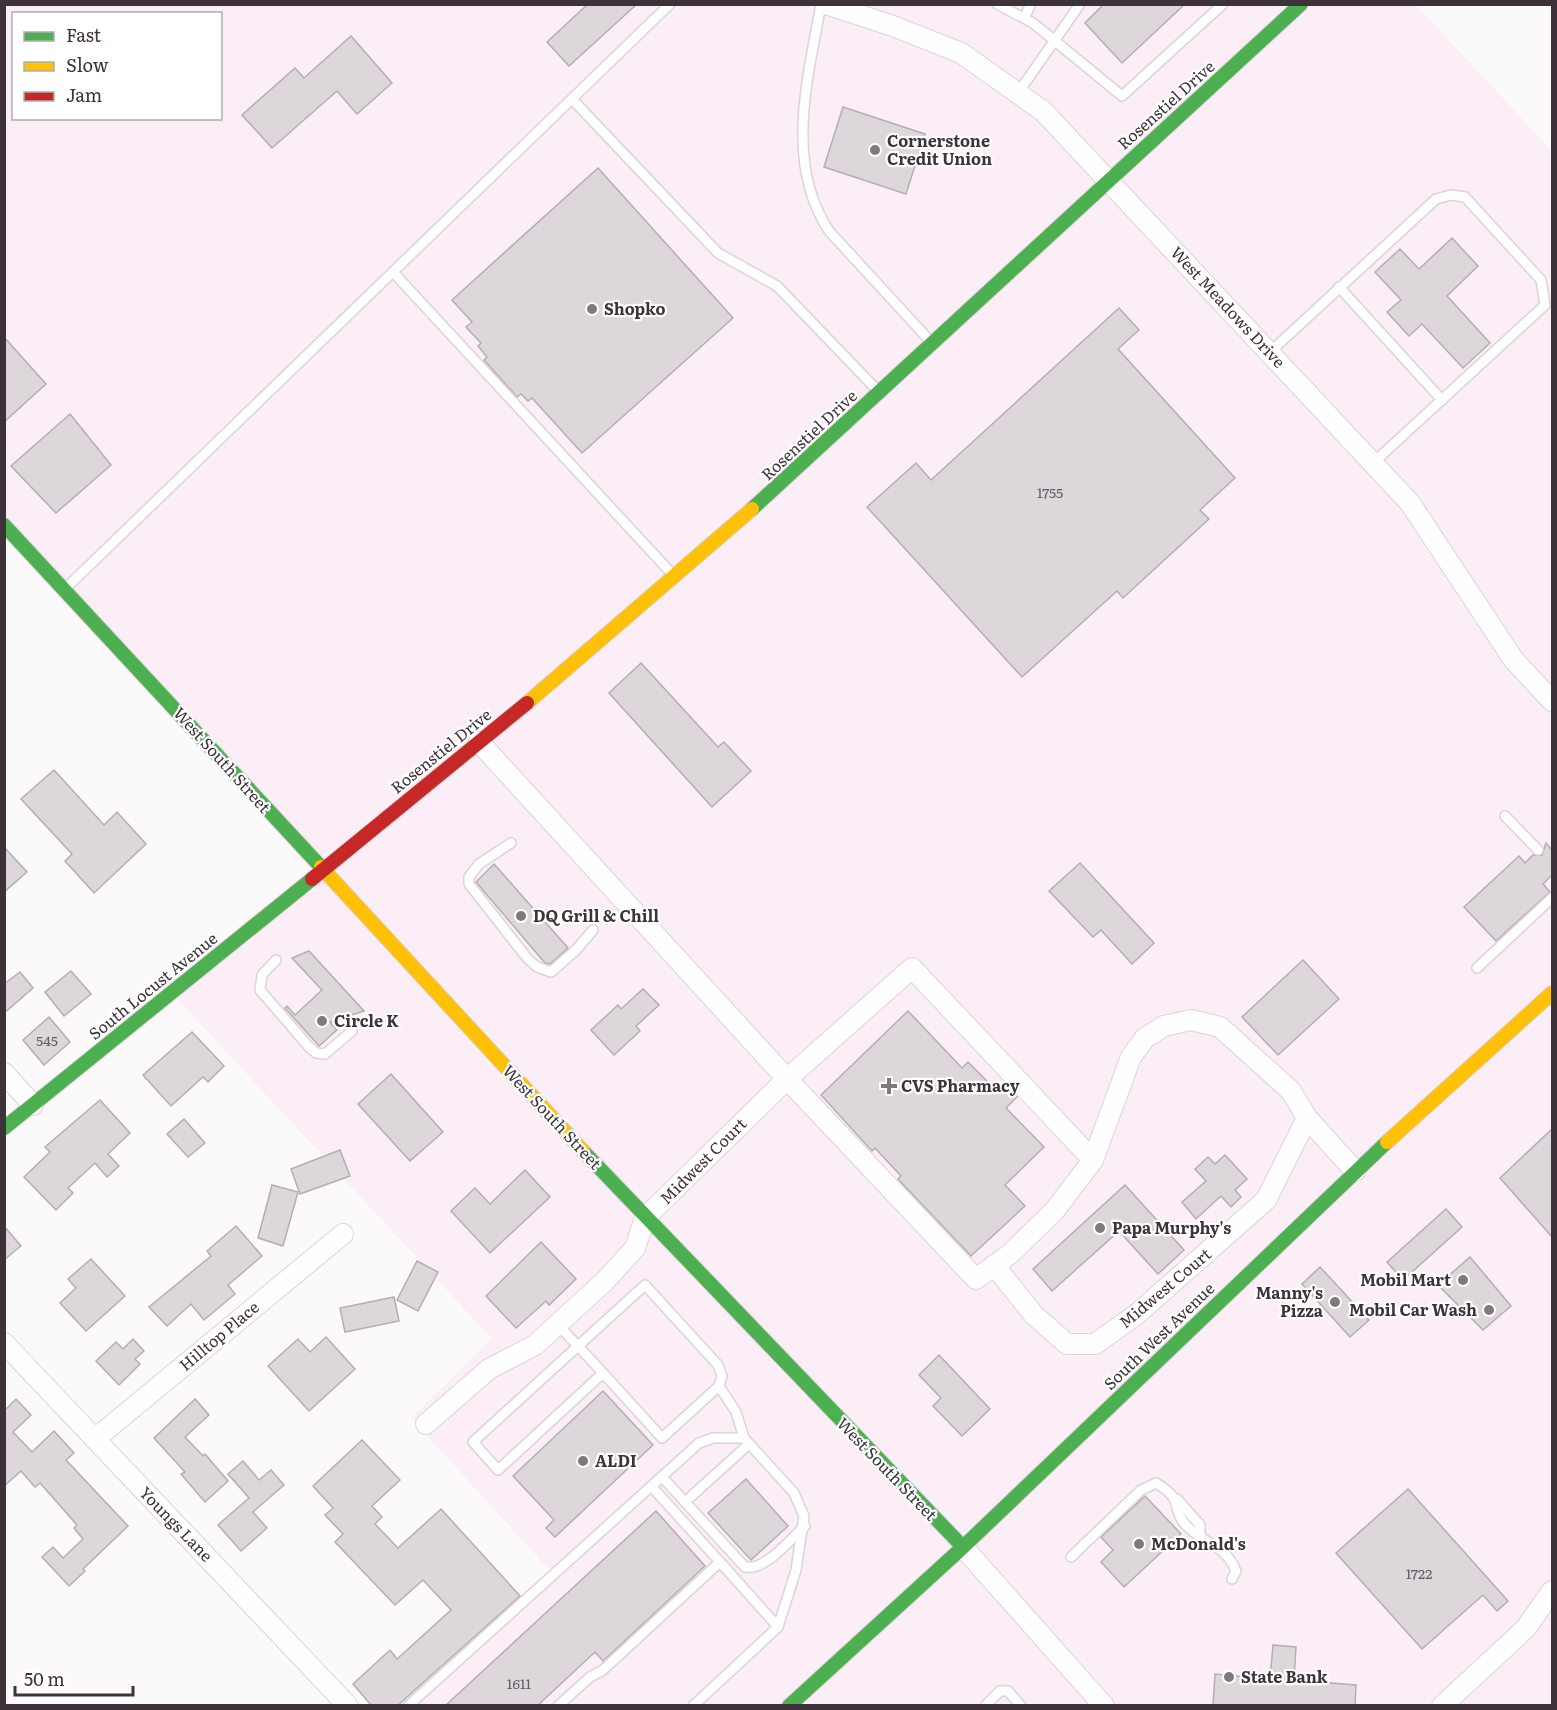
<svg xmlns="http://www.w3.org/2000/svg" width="1557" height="1710" viewBox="0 0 1557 1710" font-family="Literata,serif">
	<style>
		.built { fill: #fbeef7; fill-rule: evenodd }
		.building { fill: #ddd6db; stroke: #b4aeb2; stroke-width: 1.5 }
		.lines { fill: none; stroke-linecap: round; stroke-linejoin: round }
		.lane-casing { stroke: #dbd4d8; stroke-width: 12 }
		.street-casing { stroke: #dbd4d8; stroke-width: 22 }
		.fast-casing { stroke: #dbd4d8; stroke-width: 16 }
		.slow-casing { stroke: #dbd4d8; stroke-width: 16 }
		.jam-casing { stroke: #dbd4d8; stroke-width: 16 }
		.lane { stroke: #fffefe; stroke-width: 9 }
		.street { stroke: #fffefe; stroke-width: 20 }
		.fast { stroke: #4caf50; stroke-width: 14 }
		.slow { stroke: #ffc107; stroke-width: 14 }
		.jam { stroke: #c62828; stroke-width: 14 }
		.poi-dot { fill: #80787d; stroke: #fff; stroke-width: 2 }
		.labels { text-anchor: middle; stroke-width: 4.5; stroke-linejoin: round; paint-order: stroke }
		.number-label { font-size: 14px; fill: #655b62 }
		.street-label { font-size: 16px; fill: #3d3239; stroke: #fff }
		.poi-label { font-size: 16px; font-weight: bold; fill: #3d3239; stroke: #fff; text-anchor: start }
	</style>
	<rect width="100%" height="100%" fill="#fcf9fb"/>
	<path class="built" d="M 5,5 L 1416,5 L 1552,151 L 1552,1705 L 408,1705 L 554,1575 L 411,1418 L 492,1339 L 171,992 L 322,870 L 5,525 ZM 14,14 L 220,14 L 220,118 L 14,118 Z"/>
	<g class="building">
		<polygon points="588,4 637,4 569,66 547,42"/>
		<polygon points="1104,4 1185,4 1122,63 1085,23"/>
		<polygon points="351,36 392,83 357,114 337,91 272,148 242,115 295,68 304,78"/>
		<polygon points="843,107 925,134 906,194 824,167"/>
		<polygon points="598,168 733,318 582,453 532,398 528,401 521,394 517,397 484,360 487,357 478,346 481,343 466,327 472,322 452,300"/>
		<polygon points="1452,238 1478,266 1447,296 1490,343 1463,368 1422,324 1409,336 1387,312 1401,300 1375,272 1400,249 1419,269"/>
		<polygon points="1119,308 1139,330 1118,349 1235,478 1200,510 1209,519 1123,598 1117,591 1022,677 867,507 916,463 931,480"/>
		<polygon points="4,337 46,384 4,422"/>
		<polygon points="70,414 111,465 56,513 11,466"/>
		<polygon points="641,663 718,747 724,742 751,771 712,807 609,693"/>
		<polygon points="54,770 104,825 117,812 146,844 94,893 65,861 72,854 21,799"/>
		<polygon points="1546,843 1552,850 1552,875 1543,884 1550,892 1496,941 1464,907 1519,856 1525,863 1533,855 1542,855"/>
		<polygon points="4,847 27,872 4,892"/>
		<polygon points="1080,863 1154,943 1132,964 1101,930 1093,937 1049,891"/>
		<polygon points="494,864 568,948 550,964 545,963 476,882"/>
		<polygon points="309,951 364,1011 330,1022 337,1030 319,1046 285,1008 287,1006 295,1015 322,990 292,958"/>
		<polygon points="1303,960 1339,999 1278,1055 1242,1017"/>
		<polygon points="71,971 91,994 64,1016 45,992"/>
		<polygon points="20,972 33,988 4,1013 4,984"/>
		<polygon points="643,989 659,1005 636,1026 640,1031 614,1055 591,1030 618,1005 621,1009"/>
		<polygon points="908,1011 962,1068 968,1062 996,1090 1004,1083 1017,1097 1006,1108 1044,1147 1005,1185 1025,1206 971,1256 898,1179 901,1176 875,1148 872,1151 821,1095"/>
		<polygon points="49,1017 70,1042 44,1065 23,1040"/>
		<polygon points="192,1032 224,1066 208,1082 203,1077 171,1106 143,1075"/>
		<polygon points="391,1074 443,1132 410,1161 358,1104"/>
		<polygon points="100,1100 130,1133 108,1154 119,1166 107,1177 95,1163 68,1188 73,1193 56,1210 24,1177 50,1152 45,1147"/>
		<polygon points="184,1119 205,1143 188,1157 167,1134"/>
		<polygon points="1552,1129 1552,1237 1500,1178"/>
		<polygon points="340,1150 350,1176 300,1194 291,1169"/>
		<polygon points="1225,1155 1247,1179 1235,1190 1241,1197 1231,1207 1221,1196 1196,1219 1182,1202 1206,1181 1195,1169 1208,1157 1215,1164"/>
		<polygon points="525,1170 550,1197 490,1253 451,1211 475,1188 490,1204"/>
		<polygon points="272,1185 298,1192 283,1246 258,1238"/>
		<polygon points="1125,1185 1184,1250 1158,1274 1119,1231 1052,1291 1033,1269"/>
		<polygon points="1446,1209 1462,1227 1403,1280 1387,1262"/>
		<polygon points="4,1226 21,1246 4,1260"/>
		<polygon points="236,1226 262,1256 228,1285 235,1294 204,1320 191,1304 167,1326 149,1307 211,1256 207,1251"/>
		<polygon points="541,1242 576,1279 549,1305 546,1301 516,1328 486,1296"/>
		<polygon points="1470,1257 1511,1306 1483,1330 1438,1285"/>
		<polygon points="91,1259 125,1296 86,1331 60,1303 76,1288 68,1279"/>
		<polygon points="417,1261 438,1272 418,1311 397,1300"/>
		<polygon points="1320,1267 1369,1320 1350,1337 1302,1284"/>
		<polygon points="394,1297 399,1321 345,1332 340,1308"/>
		<polygon points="326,1337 355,1369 309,1411 268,1366 298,1339 310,1352"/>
		<polygon points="133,1339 144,1351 135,1359 140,1364 119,1385 96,1361 116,1342 123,1349"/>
		<polygon points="939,1355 990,1409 962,1436 933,1406 941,1398 919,1375"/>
		<polygon points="603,1391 653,1445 555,1537 546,1528 554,1520 513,1476"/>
		<polygon points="16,1399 31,1415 13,1432 32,1452 54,1431 74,1453 66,1460 128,1526 83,1569 85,1571 69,1586 42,1557 53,1547 63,1558 83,1539 74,1528 77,1525 40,1483 35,1487 21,1471 4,1486 4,1411"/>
		<polygon points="195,1399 209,1415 185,1437 203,1456 205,1454 228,1481 205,1502 181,1474 185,1472 154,1438"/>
		<polygon points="362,1440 400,1480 372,1506 382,1517 375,1524 398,1548 441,1509 520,1596 397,1706 372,1706 353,1684 390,1650 397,1659 451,1610 423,1580 395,1605 335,1542 343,1534 325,1515 333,1508 313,1486"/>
		<polygon points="243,1461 259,1480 271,1470 284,1485 253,1512 267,1528 241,1551 218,1525 249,1498 228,1474"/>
		<polygon points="746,1479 788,1526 751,1560 708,1513"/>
		<polygon points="1408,1489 1508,1601 1497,1611 1483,1595 1422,1649 1336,1553"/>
		<polygon points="1145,1496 1181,1534 1124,1587 1101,1562 1113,1550 1101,1537"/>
		<polygon points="656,1511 705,1566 603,1661 595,1652 537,1706 445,1706"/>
		<polygon points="1273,1645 1296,1647 1294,1680 1356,1685 1355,1706 1213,1706 1215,1674 1270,1679"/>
	</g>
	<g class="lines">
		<defs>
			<g id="lane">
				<path d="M 821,4 C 808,78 784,163 829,231 L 931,342"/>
				<polyline points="997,4 1033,23 1122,96 1223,4"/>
				<polyline points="1024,18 1031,4"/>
				<polyline points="1018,93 1080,4"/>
				<polyline points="572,99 718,253 777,286 878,391"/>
				<polyline points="393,272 673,575"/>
				<polyline points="1339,287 1442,400"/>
				<polyline points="1270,352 1436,199 1451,195 1465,197 1541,280 1545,305 1373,463"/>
				<polyline points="67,587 670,4"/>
				<polyline points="1505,816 1538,850"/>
				<polyline points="511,843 479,864 469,877 469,884 527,958 537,967 551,972 576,950 593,930"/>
				<polyline points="276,960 262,975 260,990 309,1047 316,1053 325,1054 352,1031"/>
				<polyline points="1477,968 1552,898"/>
				<polyline points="558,1325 578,1346 473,1442 498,1470 603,1373 662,1438 719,1386 722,1376 718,1365 645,1285 578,1346 603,1373"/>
				<polyline points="719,1386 736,1412 744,1438 794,1493 804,1516 796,1570 778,1627"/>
				<path d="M 662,1477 L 745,1567 C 766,1571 790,1539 805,1526"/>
				<polyline points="652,1487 720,1562"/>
				<polyline points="1177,1499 1200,1525 1200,1536"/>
				<polyline points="685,1502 749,1444"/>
				<path d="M 1071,1557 L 1141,1490 L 1156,1483 C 1186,1501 1170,1507 1185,1524 C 1202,1544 1225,1543 1236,1571 L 1232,1579"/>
				<polyline points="408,1706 699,1443 713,1438 744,1438"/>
				<polyline points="558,1706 590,1677 603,1670 720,1562 778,1627 693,1706"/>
				<polyline points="985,1706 1000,1691 1008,1691 1021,1706"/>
			</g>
			<g id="street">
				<polyline points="826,4 893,26 961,53 1043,111 1410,503 1513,659 1552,701"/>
				<polyline points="479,742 787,1079 912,968 1093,1160"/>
				<polyline points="4,1073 33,1105"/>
				<polyline points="994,1265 1034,1315 1067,1344 1095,1344 1137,1314 1266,1200 1307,1118"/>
				<polyline points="4,1343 348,1706"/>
				<polyline points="426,1424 489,1369 535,1345 605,1281 635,1248 645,1218 787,1079 976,1279 1010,1254 1055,1210 1093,1160 1131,1057 1145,1038 1164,1026 1191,1020 1220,1027 1291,1091 1307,1118 1355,1171"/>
				<polyline points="95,1439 343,1234"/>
				<polyline points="963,1547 1104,1706"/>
				<polyline points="1442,1706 1526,1628 1552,1591"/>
			</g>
			<g id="fast">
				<polyline points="752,509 1301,4"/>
				<polyline points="4,525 321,867"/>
				<polyline points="4,1128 312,879"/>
				<polyline points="583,1151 963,1547"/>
				<polyline points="789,1706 963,1547 1387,1142"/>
			</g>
			<g id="slow">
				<polyline points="527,703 752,509"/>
				<polyline points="321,867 583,1151"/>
				<polyline points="1387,1142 1552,993"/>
			</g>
			<polyline id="jam" points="312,879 527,703"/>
		</defs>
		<use href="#lane" class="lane-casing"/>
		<use href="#street" class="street-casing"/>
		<use href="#fast" class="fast-casing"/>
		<use href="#slow" class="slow-casing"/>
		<use href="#jam" class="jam-casing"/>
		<use href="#lane" class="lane"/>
		<use href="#street" class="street"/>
		<use href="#fast" class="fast"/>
		<use href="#slow" class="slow"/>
		<use href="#jam" class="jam"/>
	</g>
	<g class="poi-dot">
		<circle cx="875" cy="150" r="6"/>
		<circle cx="592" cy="309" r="6"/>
		<circle cx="521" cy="916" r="6"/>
		<circle cx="322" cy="1021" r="6"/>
		<path d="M886 1077h6v6h6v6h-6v6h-6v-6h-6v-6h6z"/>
		<circle cx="1100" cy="1228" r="6"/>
		<circle cx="1463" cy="1280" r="6"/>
		<circle cx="1335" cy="1302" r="6"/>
		<circle cx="1489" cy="1310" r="6"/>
		<circle cx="583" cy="1461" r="6"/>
		<circle cx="1139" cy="1544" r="6"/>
		<circle cx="1229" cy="1677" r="6"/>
	</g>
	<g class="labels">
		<g class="number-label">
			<text x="1050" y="498">1755</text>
			<text x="47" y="1046">545</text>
			<text x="1419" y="1579">1722</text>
			<text x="519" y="1689">1611</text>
		</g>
		<g class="street-label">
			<text transform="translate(1166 105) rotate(-42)" y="6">Rosenstiel Drive</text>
			<text transform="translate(1228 307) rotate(47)" y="6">West Meadows Drive</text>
			<text transform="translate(809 435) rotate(-43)" y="6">Rosenstiel Drive</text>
			<text transform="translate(441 751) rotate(-39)" y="6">Rosenstiel Drive</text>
			<text transform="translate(222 760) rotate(48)" y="6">West South Street</text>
			<text transform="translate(153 986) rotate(-39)" y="6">South Locust Avenue</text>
			<text transform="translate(552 1117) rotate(47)" y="6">West South Street</text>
			<text transform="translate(703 1161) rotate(-45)" y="6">Midwest Court</text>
			<text transform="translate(1165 1288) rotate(-40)" y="6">Midwest Court</text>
			<text transform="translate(219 1336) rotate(-40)" y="6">Hilltop Place</text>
			<text transform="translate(1159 1336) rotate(-44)" y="6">South West Avenue</text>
			<text transform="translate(887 1469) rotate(46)" y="6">West South Street</text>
			<text transform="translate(176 1524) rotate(46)" y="6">Youngs Lane</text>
		</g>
		<g class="poi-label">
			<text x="887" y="147">Cornerstone<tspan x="887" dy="18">Credit Union</tspan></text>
			<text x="604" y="315">Shopko</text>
			<text x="533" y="922">DQ Grill &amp; Chill</text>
			<text x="334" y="1027">Circle K</text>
			<text x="901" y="1092">CVS Pharmacy</text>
			<text x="1112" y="1234">Papa Murphy's</text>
			<text x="1451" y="1286" text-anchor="end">Mobil Mart</text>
			<text x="1323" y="1299" text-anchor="end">Manny's<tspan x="1323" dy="18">Pizza</tspan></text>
			<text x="1477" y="1316" text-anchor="end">Mobil Car Wash</text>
			<text x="595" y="1467">ALDI</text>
			<text x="1151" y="1550">McDonald's</text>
			<text x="1241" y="1683">State Bank</text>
		</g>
	</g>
	<rect width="1557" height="1710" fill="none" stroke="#3d3239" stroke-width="12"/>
	<rect x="12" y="12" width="210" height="108" fill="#ffffff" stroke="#b1adb0" stroke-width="1.5"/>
	<rect x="24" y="32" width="30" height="9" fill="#4caf50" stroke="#b1adb0" stroke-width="1.5"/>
	<text x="66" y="42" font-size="18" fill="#3d3239">Fast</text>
	<rect x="24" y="62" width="30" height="9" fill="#ffc107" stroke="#b1adb0" stroke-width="1.5"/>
	<text x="66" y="72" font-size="18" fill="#3d3239">Slow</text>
	<rect x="24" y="92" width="30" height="9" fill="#c62828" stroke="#b1adb0" stroke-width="1.5"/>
	<text x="66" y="102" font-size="18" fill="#3d3239">Jam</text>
	<path d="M15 1686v9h118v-9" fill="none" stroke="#3d3239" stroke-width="3"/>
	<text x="24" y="1686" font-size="18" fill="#3d3239" stroke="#ffffff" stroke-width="4.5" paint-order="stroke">50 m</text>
</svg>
